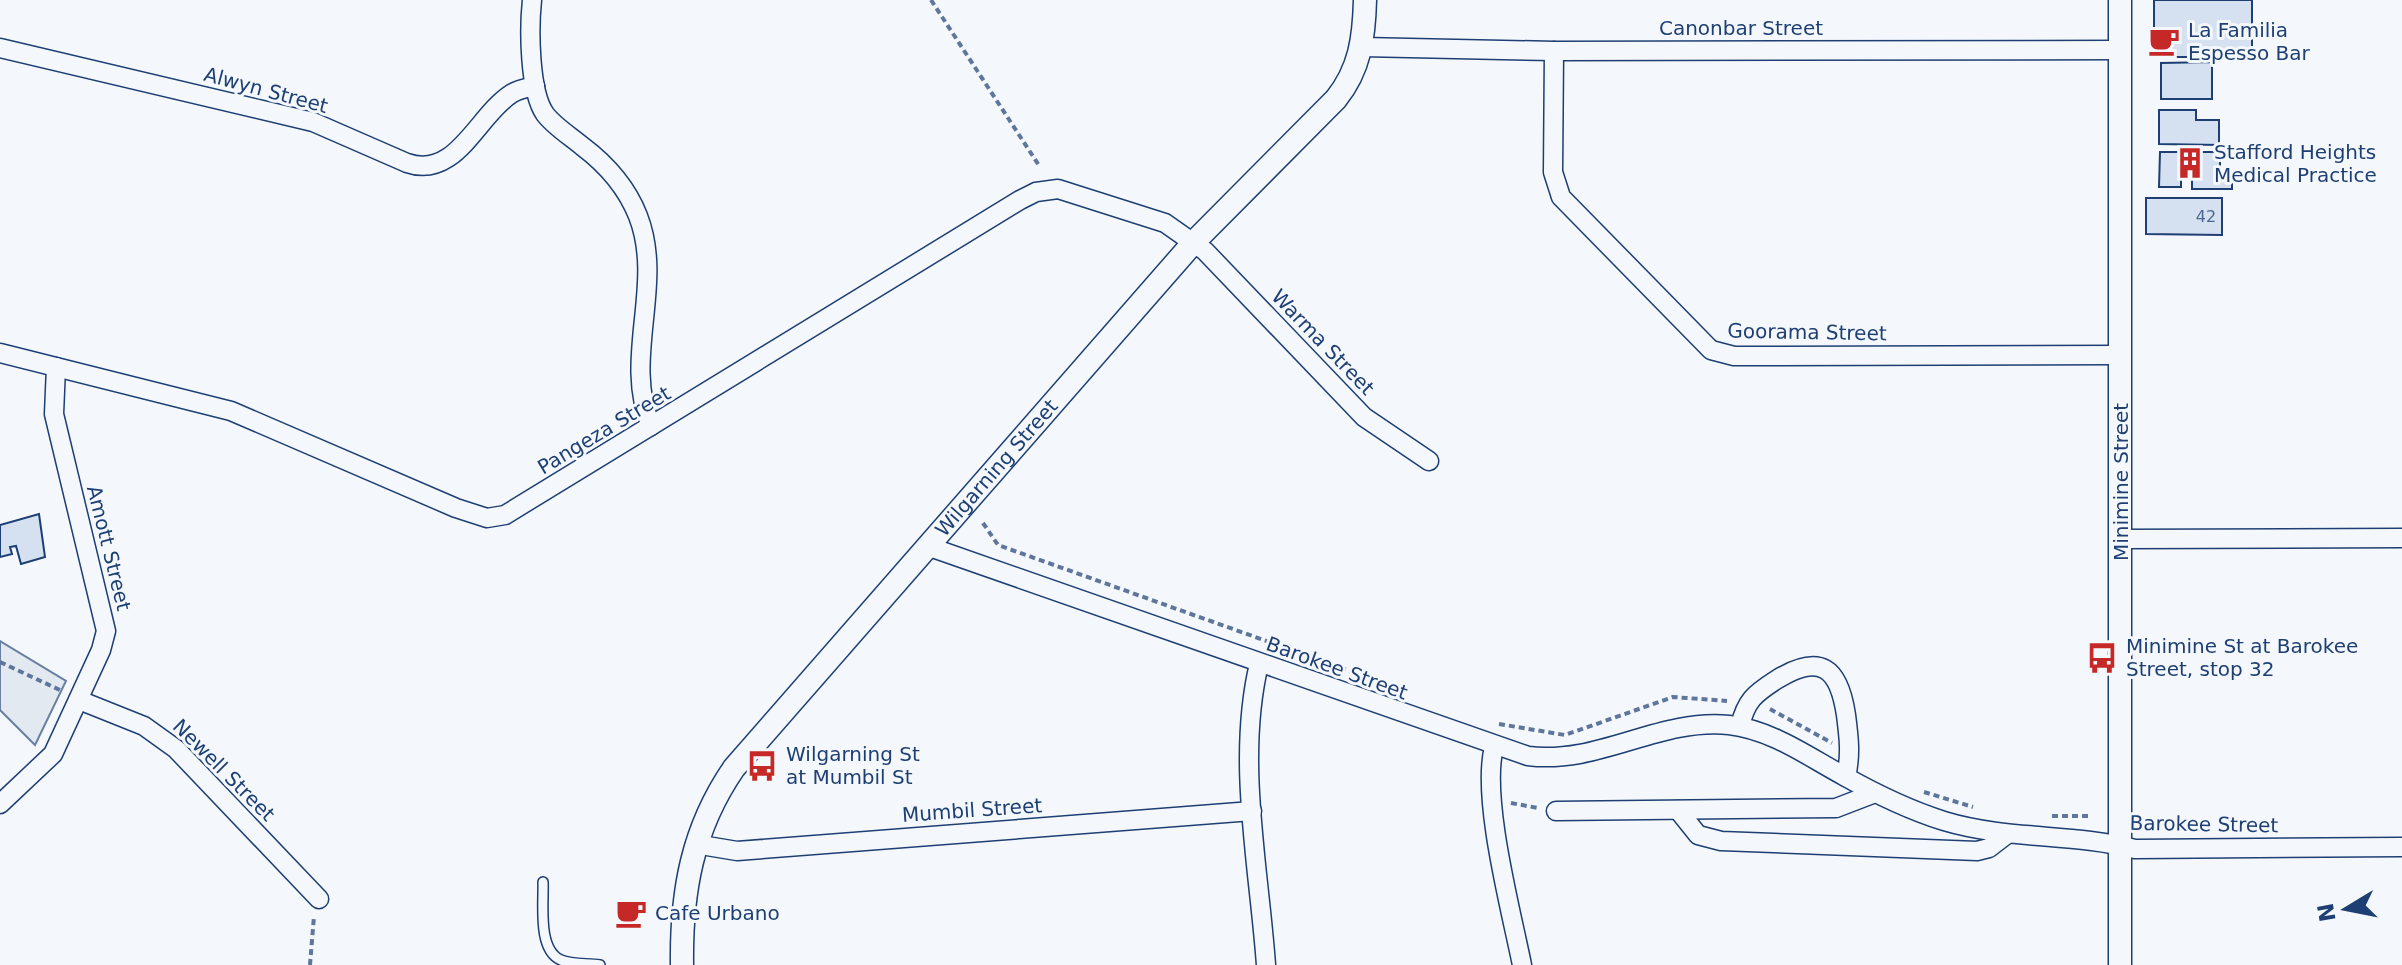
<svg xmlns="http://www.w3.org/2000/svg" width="2402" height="965" viewBox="0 0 2402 965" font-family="'DejaVu Sans',sans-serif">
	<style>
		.green { fill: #e3e9f0; stroke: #687fa3; stroke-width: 2 }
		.building { fill: #d5e0f0; stroke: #1d3f73; stroke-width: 2 }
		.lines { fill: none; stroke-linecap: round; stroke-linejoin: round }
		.service-casing { stroke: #1d3f73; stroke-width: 12 }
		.minor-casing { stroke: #1d3f73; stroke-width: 21 }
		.tertiary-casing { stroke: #1d3f73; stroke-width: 25 }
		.path { stroke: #5e769c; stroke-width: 4; stroke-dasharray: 6 4; stroke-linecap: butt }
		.service { stroke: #f4f7fb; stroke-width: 9 }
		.minor { stroke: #f4f7fb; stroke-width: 18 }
		.tertiary { stroke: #f4f7fb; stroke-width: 22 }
		.labels { text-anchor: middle; stroke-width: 6; stroke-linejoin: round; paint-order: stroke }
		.number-label { font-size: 16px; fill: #4b6792 }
		.street-label { font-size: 20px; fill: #1d3f73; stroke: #f4f7fb }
		.poi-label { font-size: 20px; fill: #1d3f73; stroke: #f4f7fb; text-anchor: start }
	</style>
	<rect width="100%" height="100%" fill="#f4f7fb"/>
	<polygon class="green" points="0,641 66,681 35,745 0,710"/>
	<g class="building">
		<polygon points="2154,0 2252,0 2252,51 2194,52 2194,57 2154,57"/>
		<polygon points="2212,62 2212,99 2161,99 2161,63"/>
		<polygon points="2159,110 2196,110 2196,120 2219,120 2219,145 2159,144"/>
		<polygon points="2160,152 2220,152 2220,173 2232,173 2232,189 2192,189 2192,175 2181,175 2181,187 2159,187"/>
		<polygon points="2146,198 2222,198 2222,235 2146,234"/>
		<polygon points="39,514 45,557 21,564 16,546 10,547 12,554 0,557 0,525"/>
	</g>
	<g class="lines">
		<defs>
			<path id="service" d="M 543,882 C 544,903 537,950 561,960 C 573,965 588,963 600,965"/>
			<g id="minor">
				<path d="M 532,0 C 529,28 529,91 545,114 C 554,126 570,136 582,146 C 606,164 627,188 638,216 C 665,285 622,358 651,426"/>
				<polyline points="1362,47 1554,51 2119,50"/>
				<path d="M 0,48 L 313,122 L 407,163 C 456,180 477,116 511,94 C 518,89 527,88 535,86"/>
				<polyline points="1554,51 1553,172 1561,197 1711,350 1734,356 2120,355"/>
				<polyline points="0,353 231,411 456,508 487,518 505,515 1020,200 1036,192 1058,189 1165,223 1205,251 1364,417 1429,461"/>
				<polyline points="2121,539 2402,538"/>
				<path d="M 927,546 L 1528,756 C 1599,765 1658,718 1729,725 C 1772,730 1807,756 1844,776 C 1876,794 1909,810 1944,821 C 2007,840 2072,833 2135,849 L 2402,847"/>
				<path d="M 1259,664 C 1236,760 1259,867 1266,965"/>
				<polyline points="79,700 144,726 176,749 319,899"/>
				<path d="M 1740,726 C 1746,701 1754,694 1776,680 C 1821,652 1839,668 1846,715 C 1849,738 1851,755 1846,777"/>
				<path d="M 1494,747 C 1481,798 1511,910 1522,965"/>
				<polyline points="0,804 53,754 101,650 106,631 54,414 56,367"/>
				<polyline points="1678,810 1698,835 1721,841 1977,851 1989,848 2006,835"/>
				<polyline points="1556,811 1836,808 1875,793"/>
				<polyline points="695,844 737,851 1252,811"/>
			</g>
			<g id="tertiary">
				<polyline points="2120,0 2120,965"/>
				<path id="s1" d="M 682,965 C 681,892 692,829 734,768 L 1193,243 L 1336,99 C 1360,69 1364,38 1365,0"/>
			</g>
		</defs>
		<use href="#service" class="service-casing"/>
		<use href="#minor" class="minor-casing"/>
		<use href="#tertiary" class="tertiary-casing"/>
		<g class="path">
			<polyline points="931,0 1040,167"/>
			<polyline points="983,523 998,545 1381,682"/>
			<polyline points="0,662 62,691"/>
			<polyline points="1770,709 1832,743"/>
			<polyline points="1499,724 1565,735 1673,697 1727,701"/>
			<polyline points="1924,792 1973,807"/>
			<polyline points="1511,803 1538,808"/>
			<polyline points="2052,816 2088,816"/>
			<polyline points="310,965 314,916"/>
		</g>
		<use href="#service" class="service"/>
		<use href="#minor" class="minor"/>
		<use href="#tertiary" class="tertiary"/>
	</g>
	<defs>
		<symbol id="cafe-bare" viewBox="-9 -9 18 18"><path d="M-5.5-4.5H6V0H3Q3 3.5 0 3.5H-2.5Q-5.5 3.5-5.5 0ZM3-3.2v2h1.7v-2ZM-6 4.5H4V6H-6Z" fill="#c62828" stroke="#f4f7fb" stroke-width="2.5" paint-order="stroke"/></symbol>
		<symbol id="building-bare" viewBox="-9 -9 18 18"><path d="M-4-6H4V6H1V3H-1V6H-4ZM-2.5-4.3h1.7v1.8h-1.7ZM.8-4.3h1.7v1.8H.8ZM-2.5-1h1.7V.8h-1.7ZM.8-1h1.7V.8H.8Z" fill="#c62828" stroke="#f4f7fb" stroke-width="2.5" paint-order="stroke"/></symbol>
		<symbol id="bus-bare" viewBox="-9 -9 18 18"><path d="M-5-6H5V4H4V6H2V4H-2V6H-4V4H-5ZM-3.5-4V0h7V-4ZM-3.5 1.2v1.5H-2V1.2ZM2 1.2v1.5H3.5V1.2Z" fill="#c62828" stroke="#f4f7fb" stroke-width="2.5" paint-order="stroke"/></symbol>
	</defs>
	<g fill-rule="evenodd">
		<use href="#cafe-bare" x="2142" y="19" width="44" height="44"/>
		<use href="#building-bare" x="2168" y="141" width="44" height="44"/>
		<use href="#bus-bare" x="2080" y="636" width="44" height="44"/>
		<use href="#bus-bare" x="740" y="744" width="44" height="44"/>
		<use href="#cafe-bare" x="609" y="891" width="44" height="44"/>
	</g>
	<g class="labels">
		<g class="number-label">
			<text x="2206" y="222">42</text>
		</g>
		<g class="street-label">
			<text x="1741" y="35">Canonbar Street</text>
			<text transform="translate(266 90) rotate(15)" y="7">Alwyn Street</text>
			<text transform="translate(1807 332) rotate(1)" y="7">Goorama Street</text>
			<text transform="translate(1323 342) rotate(46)" y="7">Warma Street</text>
			<text transform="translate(604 430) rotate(-31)" y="7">Pangeza Street</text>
			<text dy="7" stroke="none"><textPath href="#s1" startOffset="606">Wilgarning Street</textPath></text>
			<text transform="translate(2121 482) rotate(-90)" y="7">Minimine Street</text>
			<text transform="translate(109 548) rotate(76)" y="7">Amott Street</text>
			<text transform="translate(1337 668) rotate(20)" y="7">Barokee Street</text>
			<text transform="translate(224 770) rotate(45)" y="7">Newell Street</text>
			<text transform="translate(972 810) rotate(-4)" y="7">Mumbil Street</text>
			<text transform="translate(2204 824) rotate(1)" y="7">Barokee Street</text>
		</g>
		<g class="poi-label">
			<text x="2188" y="37">La Familia<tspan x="2188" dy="23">Espesso Bar</tspan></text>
			<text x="2214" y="159">Stafford Heights<tspan x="2214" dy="23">Medical Practice</tspan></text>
			<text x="2126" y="653">Minimine St at Barokee<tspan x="2126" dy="23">Street, stop 32</tspan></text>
			<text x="786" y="761">Wilgarning St<tspan x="786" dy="23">at Mumbil St</tspan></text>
			<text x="655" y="920">Cafe Urbano</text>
		</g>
	</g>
	<g transform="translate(2346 909) rotate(260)" stroke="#f4f7fb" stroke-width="6" paint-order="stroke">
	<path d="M0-6L14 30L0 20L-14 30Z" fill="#1d3f73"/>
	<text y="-12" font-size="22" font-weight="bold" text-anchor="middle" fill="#1d3f73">N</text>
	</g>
</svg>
